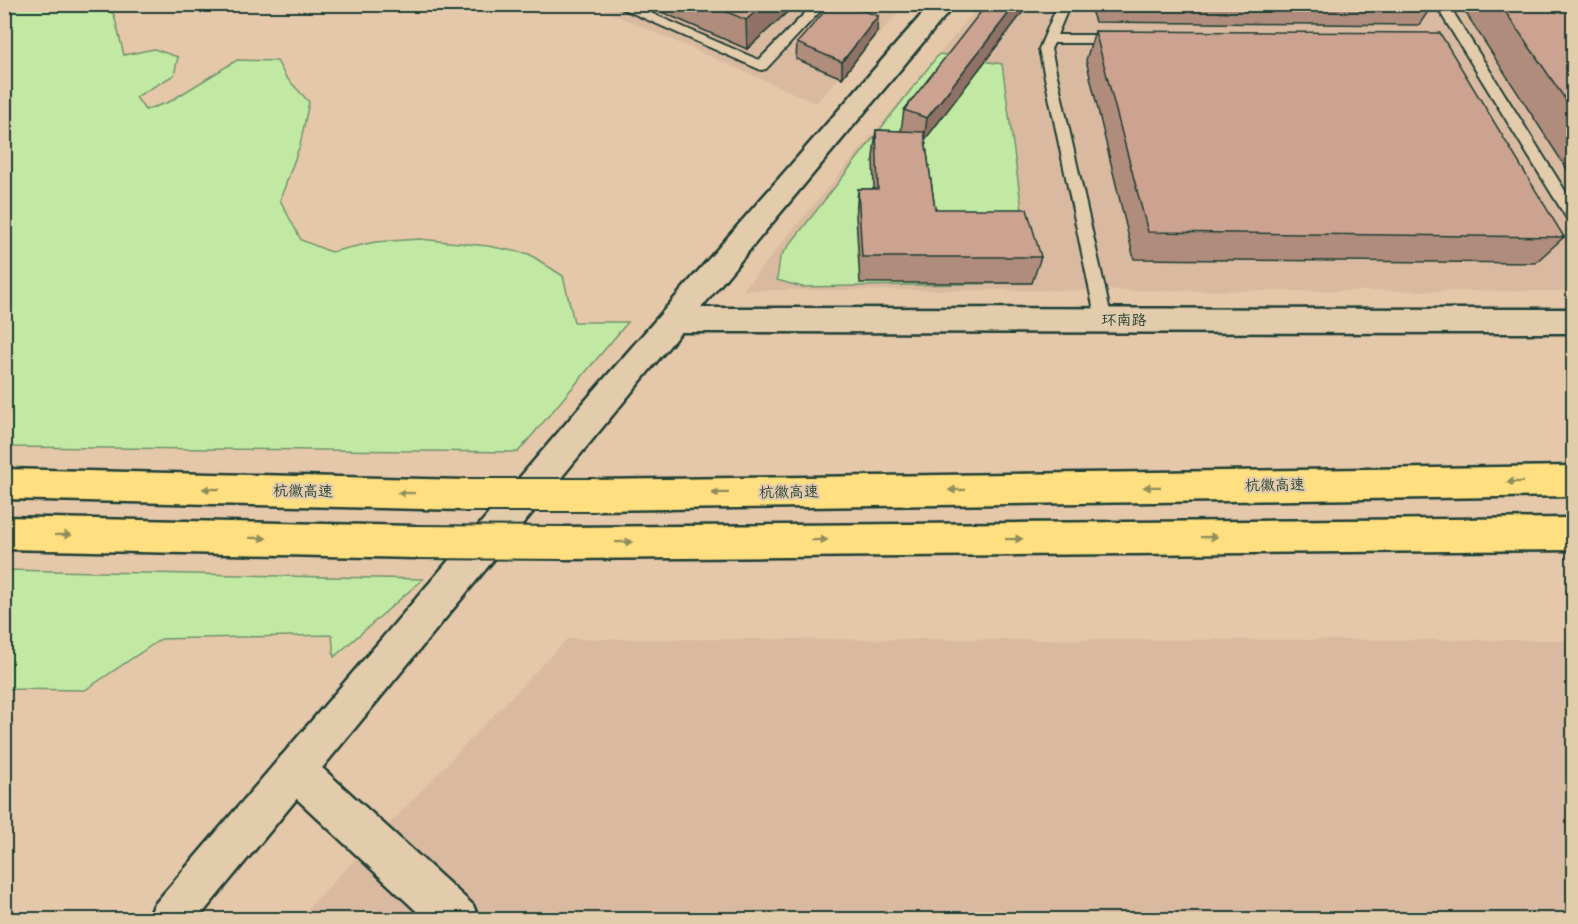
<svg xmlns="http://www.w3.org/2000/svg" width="1578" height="924" viewBox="0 0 1578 924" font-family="Delius,'LXGW WenKai TC',sans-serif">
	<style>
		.built { fill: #d9baa0 }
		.green { fill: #c1e9a4; stroke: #70936c; stroke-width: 1.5 }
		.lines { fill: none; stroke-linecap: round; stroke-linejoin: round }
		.service-casing { stroke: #1f3d34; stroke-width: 4 }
		.minor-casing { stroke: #1f3d34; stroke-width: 5 }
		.tertiary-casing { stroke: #1f3d34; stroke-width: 5 }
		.motorway-casing { stroke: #1f3d34; stroke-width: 5 }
		.service { fill: #e2ccab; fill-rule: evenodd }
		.minor { fill: #e2ccab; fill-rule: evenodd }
		.tertiary { fill: #e2ccab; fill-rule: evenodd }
		.motorway { fill: #ffdf80; fill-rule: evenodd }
		.motorway-bridge-casing { stroke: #1f3d34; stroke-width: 36; stroke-linecap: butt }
		.motorway-bridge { stroke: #ffdf80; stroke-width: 32 }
		.wall { fill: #af8c7c; stroke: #1f3d34; stroke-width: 1.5 }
		.shaded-wall { fill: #8f7265; stroke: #1f3d34; stroke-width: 1.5 }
		.building { fill: #cca390; stroke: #1f3d34; stroke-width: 1.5 }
		.oneway { fill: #8f8e5a }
		.labels { text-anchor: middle; stroke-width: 4.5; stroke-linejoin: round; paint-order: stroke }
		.street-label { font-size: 15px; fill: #1f3d34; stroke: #e2ccab }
	</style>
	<rect width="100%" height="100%" fill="#e4c8a9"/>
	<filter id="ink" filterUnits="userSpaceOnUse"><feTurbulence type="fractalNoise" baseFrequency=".0167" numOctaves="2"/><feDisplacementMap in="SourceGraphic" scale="12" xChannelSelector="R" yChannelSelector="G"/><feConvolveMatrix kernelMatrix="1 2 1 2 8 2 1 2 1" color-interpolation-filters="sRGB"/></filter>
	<g filter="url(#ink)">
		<g class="built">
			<polygon points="592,5 906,5 816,103"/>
			<polygon points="980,5 1573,5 1573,291 743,290"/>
			<polygon points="567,639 1573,640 1573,919 297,920"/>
		</g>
		<g class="green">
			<polygon points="25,5 103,5 114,15 124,55 154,49 178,57 174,75 136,97 145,110 169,102 237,60 277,61 286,77 309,102 300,145 280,200 301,240 331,252 375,242 420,239 488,246 529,254 563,276 574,322 628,322 518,452 5,447 4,13"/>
			<polygon points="939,54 1002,64 1032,283 802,287 777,280 780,257"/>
			<polygon points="5,570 423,579 334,657 332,635 161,639 85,690 5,689"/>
		</g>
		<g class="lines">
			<defs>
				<g id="service">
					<polygon points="612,4 630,4 759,60 814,4 827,4 766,69 761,70"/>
					<polygon points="902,4 921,4 942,14 936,18"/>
					<polygon points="1058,4 1070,4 1057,35 1116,35 1122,39 1116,43 1054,43 1051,49 1112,320 1110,325 1104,326 1098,325 1096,320 1039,49"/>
					<polygon points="1435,4 1448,4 1574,205 1574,223 1569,222"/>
				</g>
				<polygon id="minor" points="295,750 309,756 473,905 479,920 426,920 281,784 275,770 281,756"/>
				<polygon id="tertiary" points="931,4 955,4 701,308 1574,309 1574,333 681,332 197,920 148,920 154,905 592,393"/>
				<g id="motorway">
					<polygon points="1574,466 1574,496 595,510 583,506 578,495 583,484 595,480"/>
					<polygon points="4,469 464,480 476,484 481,495 476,506 464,510 4,499"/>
					<polygon points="4,517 415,526 427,531 432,542 427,553 415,558 4,549"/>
					<polygon points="1574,518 1574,550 565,559 553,554 548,543 553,532 565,527"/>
				</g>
			</defs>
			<use href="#service" class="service-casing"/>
			<use href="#minor" class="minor-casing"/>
			<use href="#tertiary" class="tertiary-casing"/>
			<use href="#motorway" class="motorway-casing"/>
			<use href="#service" class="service"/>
			<use href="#minor" class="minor"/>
			<use href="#tertiary" class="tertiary"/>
			<use href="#motorway" class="motorway"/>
			<defs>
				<g id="motorway-bridge">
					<polyline points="464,495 595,495"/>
					<polyline points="415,542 565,543"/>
				</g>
			</defs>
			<use href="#motorway-bridge" class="motorway-bridge-casing"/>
			<use href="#motorway-bridge" class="motorway-bridge"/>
		</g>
		<g class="wall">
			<polygon points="643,4 796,4 747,49"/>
			<polygon points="1029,4 925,139 935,209 1041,257 1032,283 860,283 856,216 858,189 874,189 873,158 876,130 901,131 904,110"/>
			<polygon points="1089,4 1433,4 1419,25 1095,22"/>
			<polygon points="1460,4 1574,4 1574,180"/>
			<polygon points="1095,31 1564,237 1535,263 1134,259 1086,60"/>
			<polygon points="877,32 842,78 796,59 797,43"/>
		</g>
		<g class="shaded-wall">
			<polygon points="764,4 796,4 747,49 746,20"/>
			<polygon points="1016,4 1029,4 924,141 927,118"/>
			<polygon points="878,16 877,32 842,78 842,62"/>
		</g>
		<g class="building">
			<polygon points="708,4 764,4 746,20"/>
			<polygon points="831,4 844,4 878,16 842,62 797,43"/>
			<polygon points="987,4 1016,4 927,118 904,110"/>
			<polygon points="1500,4 1574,4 1574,112"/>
			<polygon points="1095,31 1440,33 1564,237 1148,232"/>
			<polygon points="876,130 924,132 935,209 1027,209 1041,257 862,257 858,189 878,189"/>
		</g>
		<defs><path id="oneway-solid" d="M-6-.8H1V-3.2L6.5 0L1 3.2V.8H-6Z" transform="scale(1.5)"/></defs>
		<g class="oneway">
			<use href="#oneway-solid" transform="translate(1515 482) rotate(179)"/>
			<use href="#oneway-solid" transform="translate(1152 487) rotate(179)"/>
			<use href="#oneway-solid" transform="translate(211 489) rotate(-179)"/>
			<use href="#oneway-solid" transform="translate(957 490) rotate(179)"/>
			<use href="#oneway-solid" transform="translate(406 493) rotate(-179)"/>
			<use href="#oneway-solid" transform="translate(720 493) rotate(179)"/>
			<use href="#oneway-solid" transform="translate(63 535) rotate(1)"/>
			<use href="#oneway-solid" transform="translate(1209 537) rotate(-1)"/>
			<use href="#oneway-solid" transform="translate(258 538) rotate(1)"/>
			<use href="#oneway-solid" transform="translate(1014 539) rotate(-1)"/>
			<use href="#oneway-solid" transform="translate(819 540) rotate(-1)"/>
			<use href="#oneway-solid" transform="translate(624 542) rotate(-1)"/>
		</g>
	</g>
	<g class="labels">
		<g class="street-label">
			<text x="1124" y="325">环南路</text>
			<text transform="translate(1275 485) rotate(-1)" y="5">杭徽高速</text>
			<text transform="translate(303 491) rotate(1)" y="5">杭徽高速</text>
			<text transform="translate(789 492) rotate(-1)" y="5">杭徽高速</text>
		</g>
	</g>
	<rect width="1578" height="924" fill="none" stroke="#e2ccab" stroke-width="24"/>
	<rect x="12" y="12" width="1554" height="900" fill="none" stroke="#1f3d34" stroke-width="2" filter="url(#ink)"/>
</svg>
